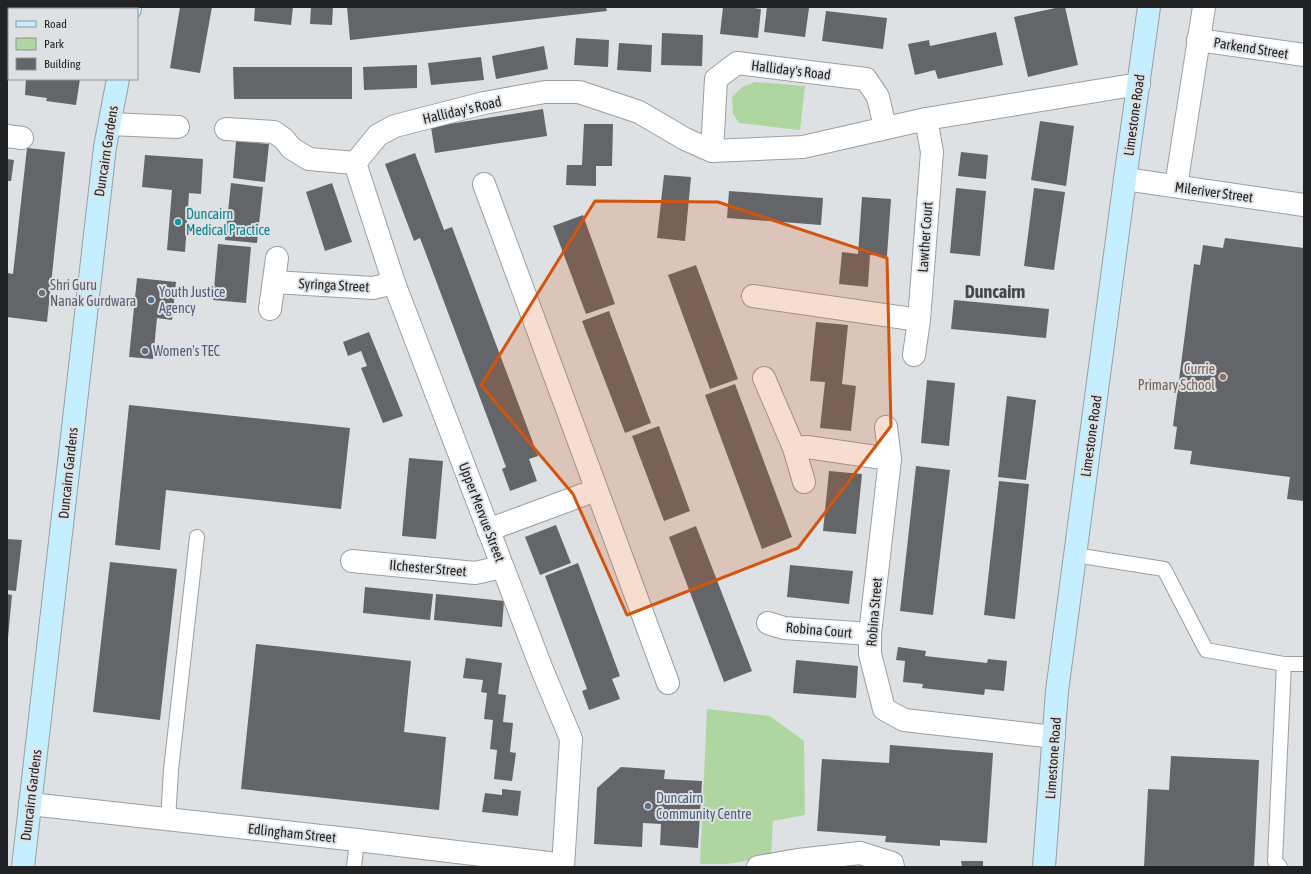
<svg xmlns="http://www.w3.org/2000/svg" width="1311" height="874" viewBox="0 0 1311 874" font-family="'Asap Condensed',sans-serif">
	<style>
		.green { fill: #afd6a1 }
		.building { fill: #636568 }
		.lines { fill: none; stroke-linecap: round; stroke-linejoin: round }
		.lane-casing { stroke: #9b9ea0; stroke-width: 16 }
		.street-casing { stroke: #9b9ea0; stroke-width: 24 }
		.secondary-casing { stroke: #9b9ea0; stroke-width: 24 }
		.lane { stroke: #fff; stroke-width: 14 }
		.street { stroke: #fff; stroke-width: 22 }
		.secondary { stroke: #c5eefe; stroke-width: 22 }
		.marked { fill: #d4540e; fill-opacity: 0.2; stroke: #d4540e; stroke-width: 3; stroke-linejoin: round }
		.culture-dot { fill: #0f9aa8; stroke: #dee1e4; stroke-width: 1.5 }
		.worship-dot { fill: #6b7280; stroke: #dee1e4; stroke-width: 1.5 }
		.service-dot { fill: #5c6f8a; stroke: #dee1e4; stroke-width: 1.5 }
		.education-dot { fill: #8d6e63; stroke: #dee1e4; stroke-width: 1.5 }
		.labels { text-anchor: middle; stroke-width: 4; stroke-linejoin: round; paint-order: stroke }
		.street-label { font-size: 14px; fill: #212223; stroke: #dee1e4 }
		.culture-label { font-size: 14px; fill: #0d838f; stroke: #dee1e4; text-anchor: start }
		.worship-label { font-size: 14px; fill: #5b616d; stroke: #dee1e4; text-anchor: start }
		.service-label { font-size: 14px; fill: #4e5e75; stroke: #dee1e4; text-anchor: start }
		.education-label { font-size: 14px; fill: #785e54; stroke: #dee1e4; text-anchor: end }
		.district-label { font-size: 18px; font-weight: bold; fill: #46494b; stroke: #dee1e4 }
	</style>
	<rect width="100%" height="100%" fill="#dee1e4"/>
	<g class="green">
		<polygon points="755,82 805,86 800,130 739,123 733,114 732,97 742,87"/>
		<polygon points="707,709 770,716 804,741 805,815 773,821 771,856 728,864 700,864"/>
	</g>
	<g class="building">
		<polygon points="7,7 24,7 24,9 9,9 9,41 7,41"/>
		<rect x="36" y="7" width="58" height="2"/>
		<polygon points="180,7 212,7 200,73 170,68"/>
		<polygon points="255,7 293,7 291,25 254,21"/>
		<polygon points="311,7 333,7 332,25 310,24"/>
		<polygon points="347,7 606,7 607,11 350,40"/>
		<polygon points="723,7 747,7 761,9 758,38 720,34"/>
		<polygon points="767,7 809,8 805,37 764,32"/>
		<polygon points="1060,7 1065,7 1078,65 1028,77 1014,17"/>
		<polygon points="826,11 887,18 883,49 822,41"/>
		<polygon points="996,32 1003,65 938,79 935,70 915,75 908,44 929,40 930,46"/>
		<polygon points="662,33 703,35 702,66 661,65"/>
		<polygon points="576,38 609,40 608,67 574,65"/>
		<polygon points="619,43 652,45 651,72 617,70"/>
		<polygon points="544,46 548,69 496,79 492,56"/>
		<polygon points="481,57 484,80 431,85 428,63"/>
		<polygon points="417,65 417,88 364,90 363,67"/>
		<polygon points="233,67 352,67 352,99 234,99"/>
		<polygon points="26,79 80,79 76,105 46,101 47,98 25,95"/>
		<polygon points="543,109 547,136 435,153 431,127"/>
		<polygon points="1040,121 1074,126 1066,186 1031,180"/>
		<polygon points="584,124 613,124 612,166 596,166 596,186 566,185 567,165 582,165"/>
		<polygon points="236,141 269,144 265,182 233,178"/>
		<polygon points="27,148 65,152 47,322 7,317 8,273 13,274"/>
		<polygon points="961,152 988,155 986,179 958,176"/>
		<polygon points="415,153 444,230 452,227 538,456 529,459 537,481 510,491 502,469 506,467 420,238 414,241 385,164"/>
		<polygon points="145,155 203,159 201,194 189,193 185,252 167,250 172,190 142,187"/>
		<polygon points="7,159 14,160 11,181 7,181"/>
		<polygon points="664,175 691,177 685,241 657,238"/>
		<polygon points="231,183 263,187 257,243 225,240"/>
		<polygon points="332,183 352,242 325,251 306,192"/>
		<polygon points="956,188 986,191 980,256 950,253"/>
		<polygon points="1034,188 1065,192 1054,270 1024,266"/>
		<polygon points="729,191 823,198 821,225 727,218"/>
		<polygon points="862,197 891,199 887,256 870,255 868,287 839,284 842,252 858,254"/>
		<polygon points="583,215 615,304 586,314 553,226"/>
		<polygon points="1225,238 1304,248 1304,501 1287,499 1290,477 1190,464 1192,451 1174,449 1177,427 1173,426 1194,264 1200,265 1203,245 1223,248"/>
		<polygon points="218,244 251,247 246,303 213,300"/>
		<polygon points="696,265 738,379 710,389 668,275"/>
		<polygon points="137,278 176,282 172,320 157,318 153,359 129,357"/>
		<polygon points="954,300 1049,309 1046,338 951,329"/>
		<polygon points="609,311 651,423 625,433 582,321"/>
		<polygon points="816,322 848,325 842,384 856,386 851,431 820,428 825,382 810,381"/>
		<polygon points="369,332 403,416 383,423 361,368 367,366 361,351 348,356 343,342"/>
		<polygon points="927,380 955,383 949,446 921,443"/>
		<polygon points="735,384 792,537 762,549 705,395"/>
		<polygon points="1007,396 1036,400 1026,480 998,477"/>
		<polygon points="129,405 350,428 341,509 166,490 160,550 115,545"/>
		<polygon points="659,426 690,511 664,521 632,436"/>
		<polygon points="409,458 443,461 436,539 402,536"/>
		<polygon points="916,466 950,470 933,615 900,611"/>
		<polygon points="829,471 862,474 856,534 823,531"/>
		<polygon points="999,481 1029,484 1015,619 984,615"/>
		<polygon points="556,525 571,563 540,575 525,537"/>
		<polygon points="696,526 752,671 724,682 669,537"/>
		<polygon points="7,539 22,540 16,591 7,590"/>
		<polygon points="110,562 177,569 160,720 93,712"/>
		<polygon points="578,563 620,676 612,679 620,699 589,710 582,691 587,689 545,576"/>
		<polygon points="790,565 853,571 849,604 787,597"/>
		<polygon points="365,587 433,594 430,620 363,613"/>
		<polygon points="7,594 12,595 8,638 7,638"/>
		<polygon points="436,594 504,601 502,627 434,620"/>
		<polygon points="256,644 411,661 404,732 446,737 439,810 241,789"/>
		<polygon points="898,647 926,651 925,656 987,663 988,659 1007,661 1004,691 985,689 984,695 922,688 923,684 903,682 905,661 896,660"/>
		<polygon points="466,658 502,663 498,694 506,695 503,722 513,723 510,752 516,753 512,781 494,779 497,750 490,749 493,720 484,719 487,693 481,692 483,680 463,678"/>
		<polygon points="796,660 858,666 856,698 793,693"/>
		<polygon points="890,745 993,753 987,843 940,840 940,846 885,842 886,836 817,831 822,759 889,763"/>
		<polygon points="1171,756 1259,760 1254,867 1144,867 1148,789 1169,790"/>
		<polygon points="621,767 665,770 664,779 702,781 698,848 660,845 661,824 643,823 642,847 594,844 597,788"/>
		<polygon points="502,789 521,791 518,816 482,812 485,793 502,795"/>
		<polygon points="961,861 983,861 983,867 962,867"/>
	</g>
	<g class="lines">
		<defs>
			<g id="lane">
				<polyline points="1075,555 1164,569 1206,650 1284,664 1275,861 1280,867"/>
				<polyline points="1284,664 1304,664"/>
				<polyline points="168,820 171,770 197,537"/>
				<polyline points="354,867 357,840"/>
			</g>
			<g id="street">
				<polyline points="1198,40 1304,55"/>
				<polyline points="110,124 178,127"/>
				<polyline points="226,129 274,132 284,139 291,148 309,159 355,163 378,135 395,126 484,103 545,92 579,92 639,112 685,139 712,151 803,147 926,119 1139,84"/>
				<polyline points="7,136 22,138"/>
				<polyline points="712,151 716,79 737,63 866,79 878,97 885,127"/>
				<polyline points="355,163 394,283 541,667 571,739 563,867"/>
				<polyline points="1125,179 1304,205"/>
				<polyline points="484,184 668,683"/>
				<polyline points="1176,186 1204,7"/>
				<polyline points="274,282 373,288 394,283"/>
				<polyline points="753,296 919,320"/>
				<polyline points="270,309 277,258"/>
				<polyline points="914,355 919,320 932,152 926,119"/>
				<polyline points="764,378 794,448 804,482"/>
				<polyline points="886,427 890,459 870,634 870,654 884,709 904,720 1054,737"/>
				<polyline points="794,448 807,447 890,459"/>
				<polyline points="488,530 596,490"/>
				<polyline points="352,561 475,573 502,567"/>
				<polyline points="768,623 784,628 870,634"/>
				<polyline points="30,804 357,840 549,863 553,867"/>
				<polyline points="758,867 798,860 860,853 892,863 893,867"/>
			</g>
			<g id="secondary">
				<polyline points="130,9 130,7"/>
				<polyline points="23,867 105,147 118,79"/>
				<polyline points="1044,867 1057,691 1125,179 1149,7"/>
			</g>
		</defs>
		<use href="#lane" class="lane-casing"/>
		<use href="#street" class="street-casing"/>
		<use href="#secondary" class="secondary-casing"/>
		<use href="#lane" class="lane"/>
		<use href="#street" class="street"/>
		<use href="#secondary" class="secondary"/>
	</g>
	<path class="marked" d="M 595,201 L 718,202 L 887,258 L 891,426 L 798,548 L 627,615 L 573,494 L 481,385 Z"/>
	<circle class="culture-dot" cx="178" cy="222" r="4"/>
	<circle class="worship-dot" cx="42" cy="293" r="4"/>
	<g class="service-dot">
		<circle cx="151" cy="300" r="4"/>
		<circle cx="145" cy="351" r="4"/>
		<circle cx="648" cy="806" r="4"/>
	</g>
	<circle class="education-dot" cx="1223" cy="377" r="4"/>
	<g class="labels">
		<g class="street-label">
			<text transform="translate(1251 48) rotate(9)" y="5">Parkend Street</text>
			<text transform="translate(791 70) rotate(7)" y="5">Halliday's Road</text>
			<text transform="translate(462 110) rotate(-13)" y="5">Halliday's Road</text>
			<text transform="translate(1134 115) rotate(-82)" y="5">Limestone Road</text>
			<text transform="translate(106 151) rotate(-81)" y="5">Duncairn Gardens</text>
			<text transform="translate(1214 192) rotate(8)" y="5">Mileriver Street</text>
			<text transform="translate(925 237) rotate(-86)" y="5">Lawther Court</text>
			<text transform="translate(334 285) rotate(3)" y="5">Syringa Street</text>
			<text transform="translate(1091 436) rotate(-82)" y="5">Limestone Road</text>
			<text transform="translate(68 473) rotate(-84)" y="5">Duncairn Gardens</text>
			<text transform="translate(482 512) rotate(69)" y="5">Upper Mervue Street</text>
			<text transform="translate(428 568) rotate(5)" y="5">Ilchester Street</text>
			<text transform="translate(874 612) rotate(-85)" y="5">Robina Street</text>
			<text transform="translate(819 630) rotate(5)" y="5">Robina Court</text>
			<text transform="translate(1053 758) rotate(-86)" y="5">Limestone Road</text>
			<text transform="translate(31 795) rotate(-83)" y="5">Duncairn Gardens</text>
			<text transform="translate(292 833) rotate(6)" y="5">Edlingham Street</text>
		</g>
		<g class="culture-label">
			<text x="186" y="219">Duncairn<tspan x="186" dy="16">Medical Practice</tspan></text>
		</g>
		<g class="worship-label">
			<text x="50" y="290">Shri Guru<tspan x="50" dy="16">Nanak Gurdwara</tspan></text>
		</g>
		<g class="service-label">
			<text x="159" y="297">Youth Justice<tspan x="159" dy="16">Agency</tspan></text>
			<text x="153" y="356">Women's TEC</text>
			<text x="656" y="803">Duncairn<tspan x="656" dy="16">Community Centre</tspan></text>
		</g>
		<g class="education-label">
			<text x="1215" y="374">Currie<tspan x="1215" dy="16">Primary School</tspan></text>
		</g>
		<g class="district-label">
			<text x="995" y="298">Duncairn</text>
		</g>
	</g>
	<rect width="1311" height="874" fill="none" stroke="#212223" stroke-width="16"/>
	<rect x="8" y="8" width="130" height="72" fill="#dee1e4" stroke="#929597"/>
	<rect x="16" y="21" width="20" height="6" fill="#c5eefe" stroke="#929597"/>
	<text x="44" y="28" font-size="12" fill="#212223">Road</text>
	<rect x="16" y="38" width="20" height="12" fill="#afd6a1" stroke="#929597"/>
	<text x="44" y="48" font-size="12" fill="#212223">Park</text>
	<rect x="16" y="58" width="20" height="12" fill="#636568" stroke="#929597"/>
	<text x="44" y="68" font-size="12" fill="#212223">Building</text>
</svg>
